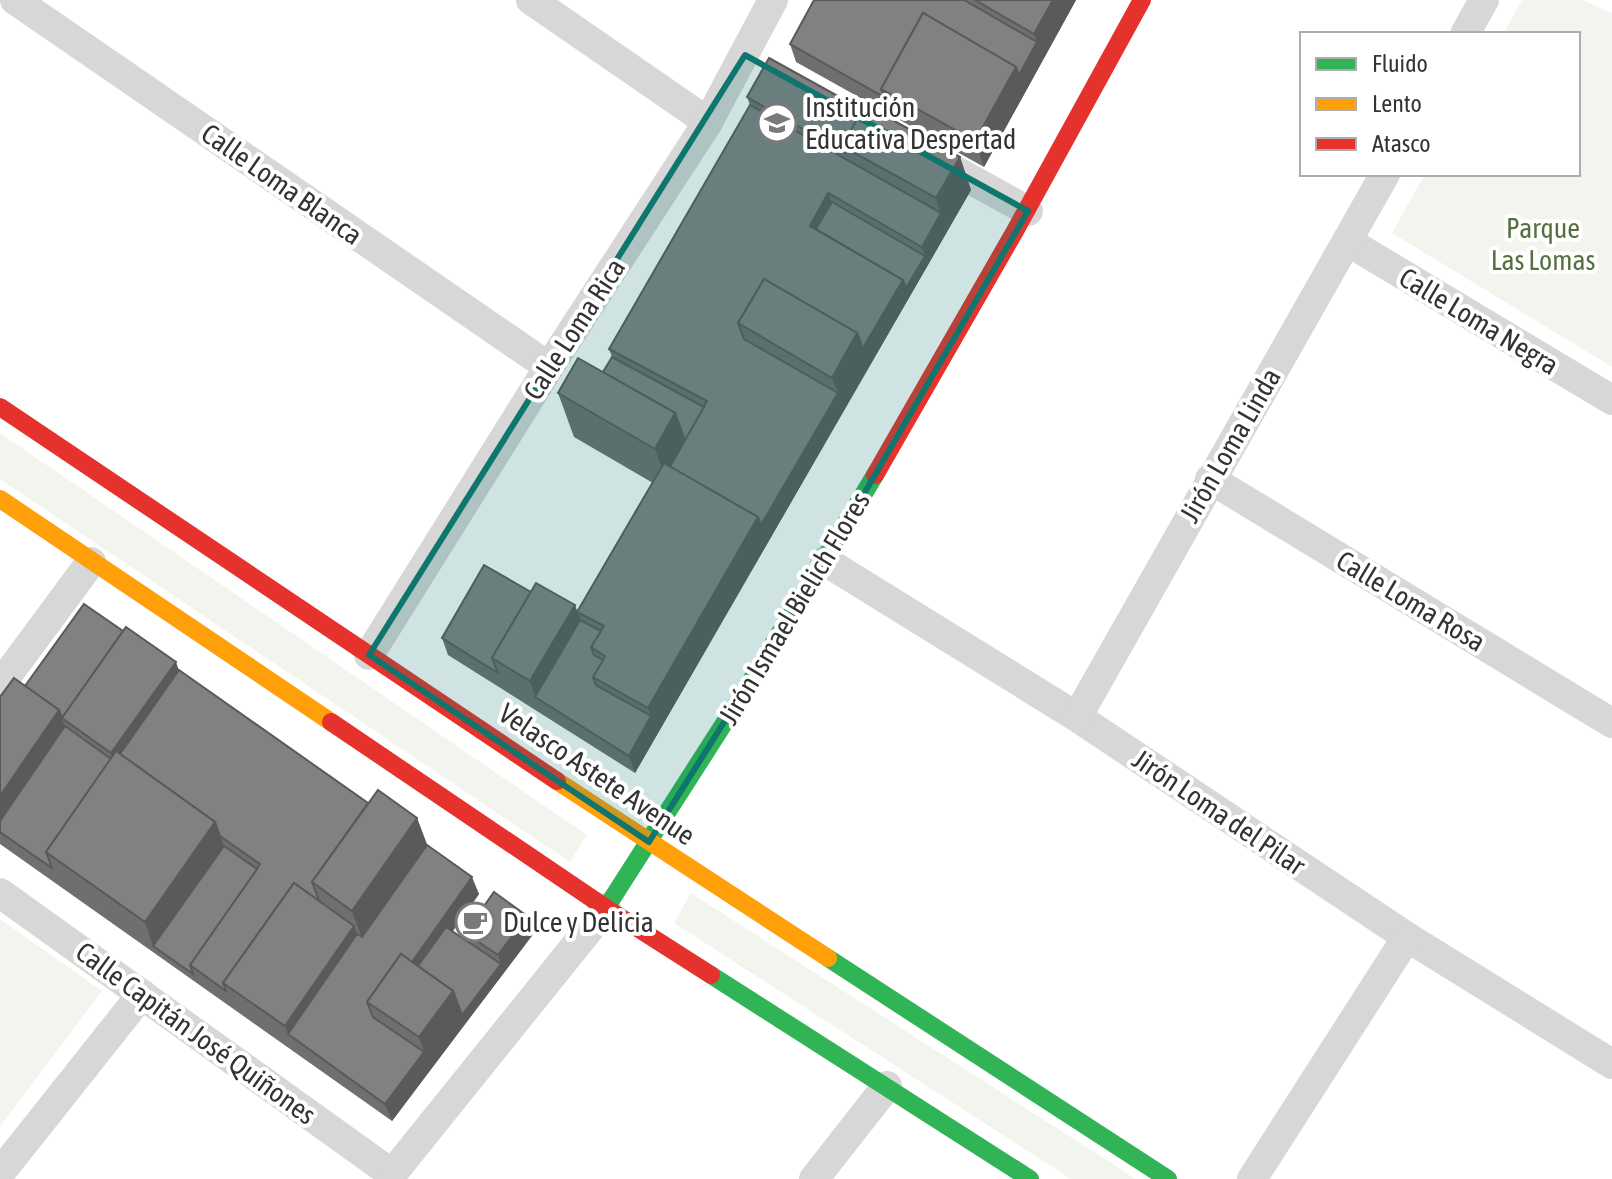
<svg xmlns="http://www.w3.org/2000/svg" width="1612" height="1179" viewBox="0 0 1612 1179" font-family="'Asap Condensed',sans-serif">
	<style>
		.green { fill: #f1f5ed }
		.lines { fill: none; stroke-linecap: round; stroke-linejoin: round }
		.street { stroke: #d7d7d7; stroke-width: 30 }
		.fast { stroke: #30b455; stroke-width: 18 }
		.slow { stroke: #ff9f0a; stroke-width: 18 }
		.jam { stroke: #e5322d; stroke-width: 18 }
		.wall { fill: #6f6f6f }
		.shaded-wall { fill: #5a5a5a }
		.building { fill: #818181; stroke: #5a5a5a; stroke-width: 2 }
		.marked { fill: #0f766e; fill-opacity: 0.2; stroke: #0f766e; stroke-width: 6; stroke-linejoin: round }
		.labels { text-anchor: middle; stroke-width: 8; stroke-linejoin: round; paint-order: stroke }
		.poi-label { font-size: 28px; fill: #333; stroke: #fff; text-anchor: start }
		.street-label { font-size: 28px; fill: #333; stroke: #fff }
		.park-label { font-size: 28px; fill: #56703f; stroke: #fff }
	</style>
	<rect width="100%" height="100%" fill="#fff"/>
	<g class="green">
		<polygon points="1522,0 1582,0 1612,13 1612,367 1392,233 1425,174 1578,174 1578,34 1503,34"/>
		<polygon points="0,433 587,835 570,862 0,479"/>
		<polygon points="691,893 1136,1179 1071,1179 674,923"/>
		<polygon points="0,919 102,991 0,1126"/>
	</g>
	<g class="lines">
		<g class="street">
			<polyline points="15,0 549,367"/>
			<polyline points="531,0 708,122"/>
			<polyline points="1465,34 1484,0"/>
			<polyline points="932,158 1028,211"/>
			<polyline points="1347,241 1612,400"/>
			<polyline points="1210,479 1612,723"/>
			<polyline points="825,561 1077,717 1407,937 1612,1064"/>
			<polyline points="369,655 549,367 708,122 773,0"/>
			<polyline points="0,685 91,562"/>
			<polyline points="1077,717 1385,174"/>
			<polyline points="0,893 392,1174"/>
			<polyline points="0,1173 142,994"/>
			<polyline points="388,1179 606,908"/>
			<polyline points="814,1179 887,1086"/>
			<polyline points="1252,1179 1407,937"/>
		</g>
		<g class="fast">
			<polyline points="606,908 748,686 875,475"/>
			<polyline points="828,958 1168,1179"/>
			<polyline points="711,975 1030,1179"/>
		</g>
		<g class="slow">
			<polyline points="0,499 331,722"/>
			<polyline points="557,781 828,958"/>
		</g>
		<g class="jam">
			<polyline points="0,407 557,781"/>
			<polyline points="875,475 1015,231 1142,0"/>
			<polyline points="331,722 606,908 711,975"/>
		</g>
	</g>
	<g class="wall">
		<polygon points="814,0 1076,0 984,167 796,62 790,44"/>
		<polygon points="747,97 863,110 960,157 971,190 635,773 448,655 442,638 531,592 575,605 577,612 653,483 574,437 558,393 603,372 612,357 609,349 750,105"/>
		<polygon points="179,670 368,803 417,818 427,845 479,894 453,931 468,942 465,933 527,916 534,933 392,1121 0,844 0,697 25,686"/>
	</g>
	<g class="shaded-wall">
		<polygon points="1053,0 1076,0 984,167 975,141 1016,67 1037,42 1034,34"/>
		<polygon points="960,157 971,190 928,265 922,247 941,213 936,198"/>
		<polygon points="828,193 835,211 819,238 810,226"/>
		<polygon points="925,256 928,265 635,773 629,756 651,716 648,708 758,517 838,393 832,378 857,333"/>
		<polygon points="675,413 688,449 671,493 655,449"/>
		<polygon points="575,605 587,638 535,697 530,681"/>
		<polygon points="176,662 185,688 118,772 111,753"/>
		<polygon points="59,710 71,743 0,832 0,796"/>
		<polygon points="417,818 434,863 368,955 352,911"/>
		<polygon points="215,822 227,855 153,946 145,922"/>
		<polygon points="472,877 479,894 416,982 378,1009"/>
		<polygon points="527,916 534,933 465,1024 462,1015 501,964 498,955"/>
		<polygon points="354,926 364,952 288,1034 285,1026"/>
		<polygon points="453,991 465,1024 392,1121 385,1104 424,1052 419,1037"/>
	</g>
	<g class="building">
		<polygon points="814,0 964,0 1037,42 1019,75 1016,67 923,13 881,89 884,97 790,44"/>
		<polygon points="975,0 1053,0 1034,34"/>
		<polygon points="923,13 1016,67 975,141 881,89"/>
		<polygon points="769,58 863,110 842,146 845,153 747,97"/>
		<polygon points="750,105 941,213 922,247 828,193 810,226 903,280 863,348 857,333 764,279 738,323 744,339 838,393 761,525 758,517 670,467 707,401 609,349"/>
		<polygon points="865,105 960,157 936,198 842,146"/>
		<polygon points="832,202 925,256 906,288 903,280 816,229"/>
		<polygon points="764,279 857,333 832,378 738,323"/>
		<polygon points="612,357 704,407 685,440 675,413 603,372"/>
		<polygon points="578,358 675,413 655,449 558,393"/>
		<polygon points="664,463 758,517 648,708 593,677 605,656 591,647 604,626 577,612"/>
		<polygon points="484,565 531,592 492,658 498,673 442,638"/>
		<polygon points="536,583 575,605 530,681 492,658"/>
		<polygon points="84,604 123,631 62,718 59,710 25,686"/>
		<polygon points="580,620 601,631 591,647 594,655 603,660 593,677 596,685 651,716 629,756 535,697"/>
		<polygon points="126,627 176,662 111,753 62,718"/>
		<polygon points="179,670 368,803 312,882 319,901 294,883 223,983 226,991 190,965 260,864 220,836 215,822 120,754"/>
		<polygon points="14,678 59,710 0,796 0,697"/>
		<polygon points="65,726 111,759 46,852 52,868 0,832 0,821"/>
		<polygon points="116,751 215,822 145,922 46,852"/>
		<polygon points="378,790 417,818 352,911 312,882"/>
		<polygon points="427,845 472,877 412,962 401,954 367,1002 373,1017 424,1052 385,1104 288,1034 357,934 362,937"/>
		<polygon points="224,846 257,869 190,965 193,974 153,946"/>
		<polygon points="294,883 354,926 285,1026 223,983"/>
		<polygon points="494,892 527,916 498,955 465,933"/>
		<polygon points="446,927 501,964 462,1015 453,991 418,966"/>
		<polygon points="401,954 453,991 419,1037 367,1002"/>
	</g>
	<path class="marked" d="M 745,55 L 1028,211 L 825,561 L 649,842 L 369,655 Z"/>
	<defs>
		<symbol id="school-ring" viewBox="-11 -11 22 22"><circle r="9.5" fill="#fff" stroke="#7a7a7a" stroke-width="1.5"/><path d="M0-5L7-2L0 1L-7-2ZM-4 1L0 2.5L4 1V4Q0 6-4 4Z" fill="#7a7a7a"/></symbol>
		<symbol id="cafe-ring" viewBox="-11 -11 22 22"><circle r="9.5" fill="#fff" stroke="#7a7a7a" stroke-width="1.5"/><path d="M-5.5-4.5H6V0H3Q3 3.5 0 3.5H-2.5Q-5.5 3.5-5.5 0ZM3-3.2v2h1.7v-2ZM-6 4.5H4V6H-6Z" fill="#7a7a7a"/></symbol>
	</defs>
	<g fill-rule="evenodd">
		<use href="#school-ring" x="755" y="101" width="44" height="44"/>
		<use href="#cafe-ring" x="453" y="900" width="44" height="44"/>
	</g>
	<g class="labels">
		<g class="poi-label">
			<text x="805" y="117">Institución<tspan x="805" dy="32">Educativa Despertad</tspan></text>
			<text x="503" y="932">Dulce y Delicia</text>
		</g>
		<g class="street-label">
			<text transform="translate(282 184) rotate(35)" y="10">Calle Loma Blanca</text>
			<text transform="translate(1479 321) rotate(31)" y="10">Calle Loma Negra</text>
			<text transform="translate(574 329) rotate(-57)" y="10">Calle Loma Rica</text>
			<text transform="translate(1230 445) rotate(-60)" y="10">Jirón Loma Linda</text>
			<text transform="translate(1411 601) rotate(31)" y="10">Calle Loma Rosa</text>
			<text transform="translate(794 608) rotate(-59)" y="10">Jirón Ismael Bielich Flores</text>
			<text transform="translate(597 774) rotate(34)" y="10">Velasco Astete Avenue</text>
			<text transform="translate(1219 812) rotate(34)" y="10">Jirón Loma del Pilar</text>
			<text transform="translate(196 1033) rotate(36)" y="10">Calle Capitán José Quiñones</text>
		</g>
		<g class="park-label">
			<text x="1543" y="238">Parque<tspan x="1543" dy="32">Las Lomas</tspan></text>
		</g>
	</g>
	<rect x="1300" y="32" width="280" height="144" fill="#ffffff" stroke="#adadad" stroke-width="2"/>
	<rect x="1316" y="58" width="40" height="12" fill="#30b455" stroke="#adadad" stroke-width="2"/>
	<text x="1372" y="72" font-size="24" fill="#333333">Fluido</text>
	<rect x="1316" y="98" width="40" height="12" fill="#ff9f0a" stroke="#adadad" stroke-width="2"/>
	<text x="1372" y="112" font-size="24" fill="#333333">Lento</text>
	<rect x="1316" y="138" width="40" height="12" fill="#e5322d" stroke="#adadad" stroke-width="2"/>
	<text x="1372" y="152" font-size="24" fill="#333333">Atasco</text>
</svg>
